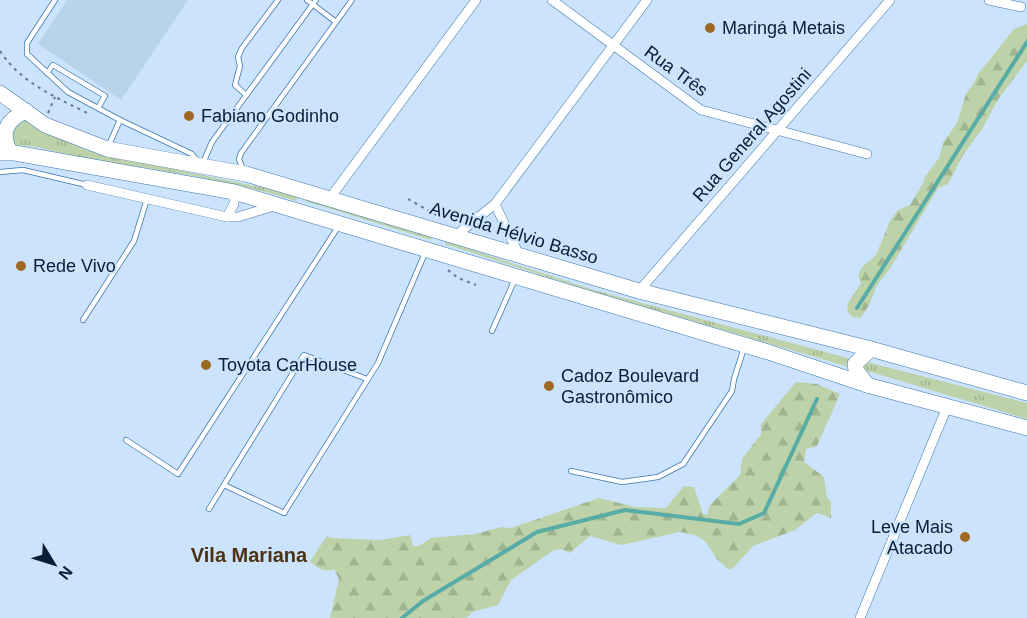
<svg xmlns="http://www.w3.org/2000/svg" width="1027" height="618" viewBox="0 0 1027 618" font-family="Helvetica,sans-serif">
	<style>
		.built { fill: #b9d3ed }
		.grass { fill: url(#grass-tufts) }
		.forest { fill: url(#forest-firs) }
		.lines { fill: none; stroke-linecap: round; stroke-linejoin: round }
		.stream { stroke: #58aca6; stroke-width: 4 }
		.lane-casing { stroke: #3b76ad; stroke-width: 6 }
		.street-casing { stroke: #3b76ad; stroke-width: 10 }
		.primary-casing { stroke: #3b76ad; stroke-width: 16 }
		.path { stroke: #627a92; stroke-width: 2; stroke-dasharray: 3 4.5; stroke-linecap: butt }
		.lane { stroke: #fff; stroke-width: 4.5 }
		.street { stroke: #fff; stroke-width: 9 }
		.primary { stroke: #fff; stroke-width: 15 }
		.poi-dot { fill: #9e6921; stroke: #cbe3fc; stroke-width: 2 }
		.labels { text-anchor: middle; stroke-width: 4.5; stroke-linejoin: round; paint-order: stroke }
		.poi-label { font-size: 18px; fill: #061f36; stroke: #cbe3fc; text-anchor: start }
		.street-label { font-size: 18px; fill: #061f36; stroke: #cbe3fc }
		.neighbourhood-label { font-size: 20px; font-weight: bold; fill: #4c3212; stroke: #cbe3fc }
	</style>
	<defs>
		<pattern id="grass-tufts" width="24" height="20" patternUnits="userSpaceOnUse" patternTransform="scale(1.5)"><rect width="24" height="20" fill="#bdd2a9"/><path d="M3 7l-1-3M5 7V3M7 7l1-3M15 17l-1-3M17 17v-4M19 17l1-3" fill="none" stroke="#a1b492"/></pattern>
		<pattern id="forest-firs" width="22" height="20" patternUnits="userSpaceOnUse" patternTransform="scale(1.5)"><rect width="22" height="20" fill="#bdd2a9"/><path d="M5 1l3.5 6h-7zM16 11l3.5 6h-7z" fill="#a1b492"/></pattern>
	</defs>
	<rect width="100%" height="100%" fill="#cbe3fc"/>
	<polygon class="built" points="67,0 188,0 121,100 38,44"/>
	<g class="grass">
		<path d="M 26,120 L 55,136 L 88,151 L 298,195 L 296,201 C 227,179 154,169 83,158 C 60,154 39,145 15,145 C 10,133 15,126 26,120 Z"/>
		<polygon points="305,198 432,237 431,240 305,201"/>
		<polygon points="445,241 594,290 851,359 849,367 594,292 445,244"/>
		<polygon points="867,362 1027,403 1027,419 864,370 861,368"/>
	</g>
	<g class="forest">
		<polygon points="1027,24 1027,61 999,98 982,129 963,155 948,184 938,188 891,267 876,287 870,303 861,318 852,317 847,311 848,303 861,283 858,276 861,268 876,255 890,221 898,210 910,205 922,185 925,177 939,158 943,143 957,123 966,94 975,81 978,74 1014,29"/>
		<path d="M 796,382 L 817,384 L 840,394 L 817,446 L 806,449 L 804,462 L 824,477 L 827,498 L 831,501 L 831,518 L 817,513 L 795,530 L 753,546 L 734,567 L 729,570 L 717,559 L 705,541 L 695,535 L 680,532 L 621,545 L 590,536 L 570,553 L 561,549 L 554,550 L 511,580 L 498,605 L 472,612 L 467,618 L 330,618 L 339,579 L 334,569 C 324,573 317,568 310,561 L 327,536 L 331,538 L 379,540 L 410,535 L 413,546 L 419,546 L 431,538 L 475,534 L 501,527 L 511,528 L 599,498 L 635,507 L 666,508 L 684,486 L 694,487 L 703,514 L 707,515 L 710,505 L 740,475 L 742,459 L 761,434 L 761,424 Z"/>
	</g>
	<g class="lines">
		<g class="stream">
			<polyline points="857,308 1027,42"/>
			<polyline points="402,618 423,601 537,532 625,510 739,524 764,513 817,399"/>
		</g>
		<defs>
			<g id="lane">
				<polyline points="55,0 27,43 27,54 68,92 120,120 192,154 198,162"/>
				<polyline points="307,0 336,22"/>
				<polyline points="47,73 53,65 105,96 98,108"/>
				<polyline points="246,95 235,85 240,66 238,57 242,48 278,0"/>
				<polyline points="108,147 120,120"/>
				<polyline points="203,163 212,142 316,0"/>
				<polyline points="243,170 239,159 241,153 352,0"/>
				<polyline points="0,172 23,170 87,185"/>
				<polyline points="83,320 134,241 147,199"/>
				<polyline points="492,331 515,279"/>
				<polyline points="126,440 178,474 338,227"/>
				<polyline points="571,471 622,482 658,477 683,464 732,391 734,379 744,348"/>
				<polyline points="224,485 284,513 378,363 425,253"/>
				<polyline points="209,509 304,355 367,379"/>
			</g>
			<g id="street">
				<polyline points="552,0 701,110 867,154"/>
				<polyline points="989,0 1021,7"/>
				<polyline points="87,185 227,217 238,217 274,206"/>
				<polyline points="330,198 476,0"/>
				<polyline points="495,204 519,255"/>
				<polyline points="227,217 234,204 234,192"/>
				<polyline points="455,236 495,204 647,0"/>
				<polyline points="639,291 890,0"/>
				<polyline points="860,618 947,407"/>
			</g>
			<g id="primary">
				<polyline points="0,93 45,125 107,149 246,174 639,291 871,349 1027,393"/>
				<path d="M 10,152 C 0,133 6,120 26,111"/>
				<polyline points="0,153 15,153 234,192 768,352 867,385 1027,428"/>
				<polyline points="867,385 856,370 855,364 871,349"/>
			</g>
		</defs>
		<use href="#lane" class="lane-casing"/>
		<use href="#street" class="street-casing"/>
		<use href="#primary" class="primary-casing"/>
		<g class="path">
			<path d="M 0,51 C 21,83 54,96 87,113"/>
			<polyline points="48,113 55,97"/>
			<polyline points="408,199 442,218"/>
			<polyline points="448,270 458,278 476,285"/>
		</g>
		<use href="#lane" class="lane"/>
		<use href="#street" class="street"/>
		<use href="#primary" class="primary"/>
	</g>
	<g class="poi-dot">
		<circle cx="710" cy="28" r="6"/>
		<circle cx="189" cy="116" r="6"/>
		<circle cx="21" cy="266" r="6"/>
		<circle cx="206" cy="365" r="6"/>
		<circle cx="549" cy="386" r="6"/>
		<circle cx="965" cy="537" r="6"/>
	</g>
	<g class="labels">
		<g class="poi-label">
			<text x="722" y="34">Maringá Metais</text>
			<text x="201" y="122">Fabiano Godinho</text>
			<text x="33" y="272">Rede Vivo</text>
			<text x="218" y="371">Toyota CarHouse</text>
			<text x="561" y="382">Cadoz Boulevard<tspan x="561" dy="21">Gastronômico</tspan></text>
			<text x="953" y="533" text-anchor="end">Leve Mais<tspan x="953" dy="21">Atacado</tspan></text>
		</g>
		<g class="street-label">
			<text transform="translate(676 71) rotate(36)" y="6">Rua Três</text>
			<text transform="translate(752 135) rotate(-49)" y="6">Rua General Agostini</text>
			<text transform="translate(514 233) rotate(17)" y="6">Avenida Hélvio Basso</text>
		</g>
		<g class="neighbourhood-label">
			<text x="249" y="562">Vila Mariana</text>
		</g>
	</g>
	<g transform="translate(54 564) rotate(128)" stroke="#cbe3fc" stroke-width="4.5" paint-order="stroke">
	<path d="M0-4.5L10 22L0 15L-10 22Z" fill="#061f36"/>
	<text y="-9" font-size="16" font-weight="bold" text-anchor="middle" fill="#061f36">N</text>
	</g>
</svg>
